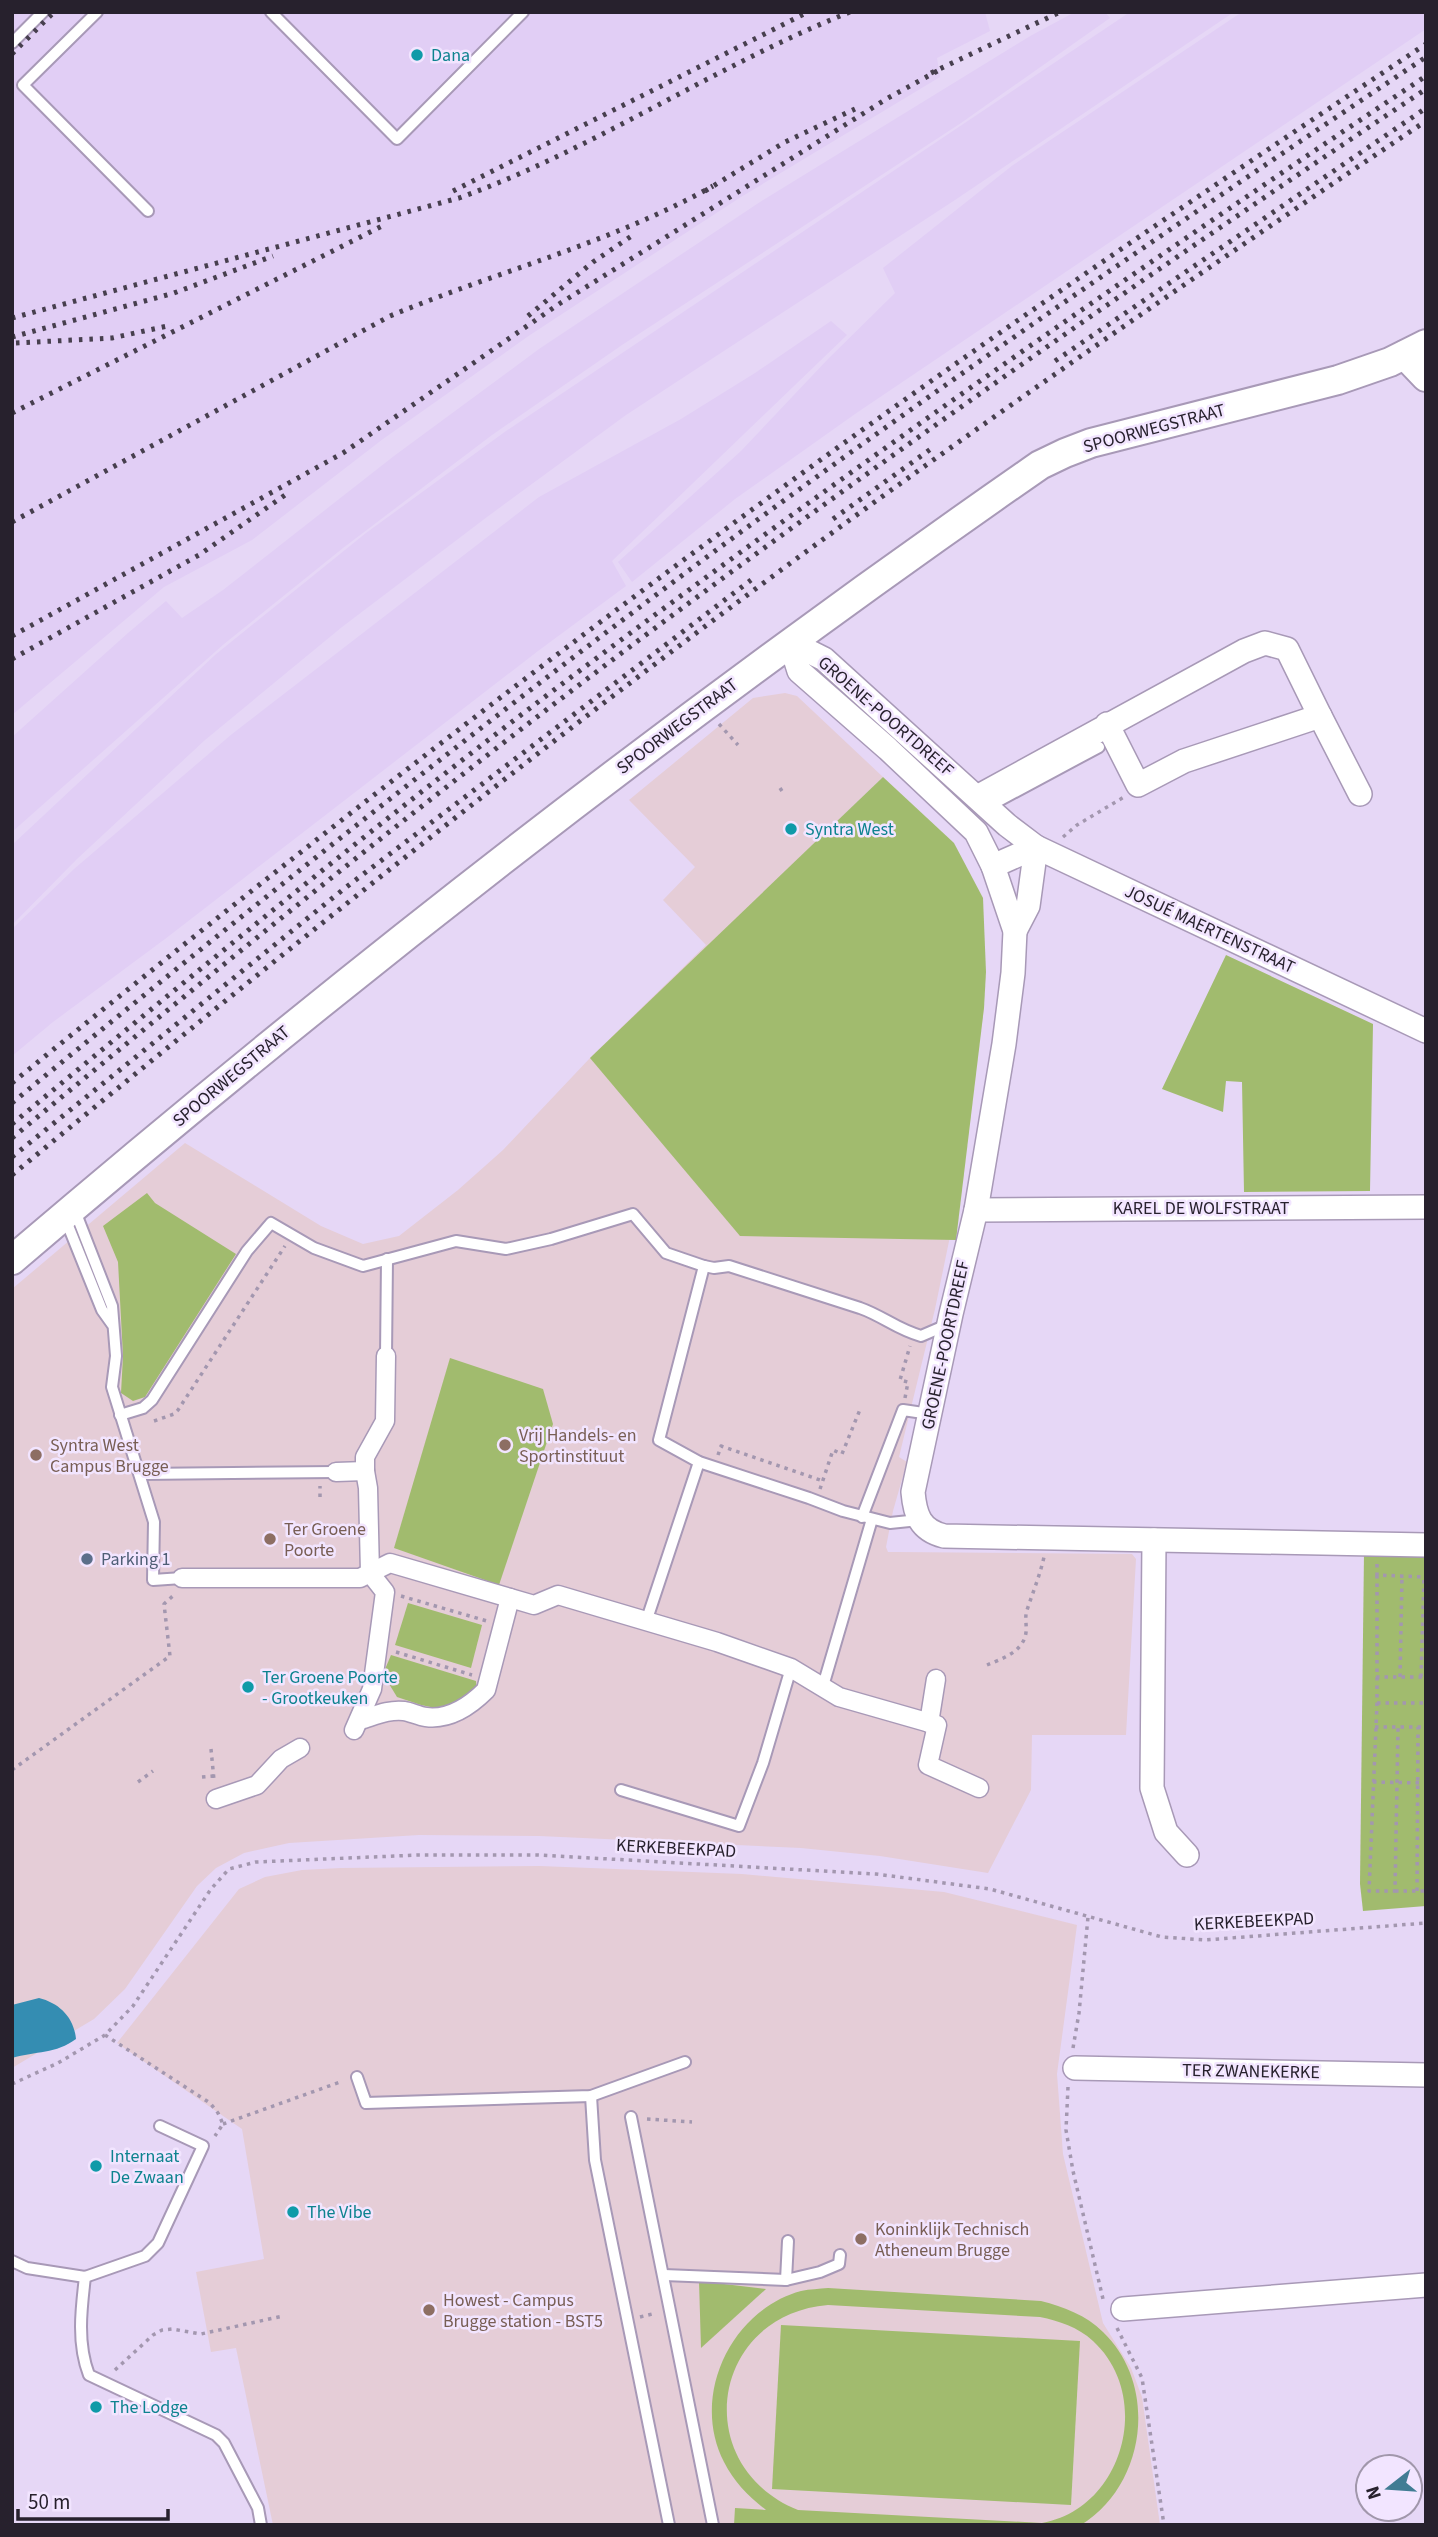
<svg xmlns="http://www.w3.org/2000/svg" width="1438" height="2537" viewBox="0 0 1438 2537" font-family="'Source Sans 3',sans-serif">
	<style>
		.built { fill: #e1cef5 }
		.education { fill: #e5cdd7 }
		.green { fill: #a1bb6e; fill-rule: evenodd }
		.water { fill: #348db2 }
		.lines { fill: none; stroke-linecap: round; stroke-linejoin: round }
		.service-casing { stroke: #a899b7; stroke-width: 14 }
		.pedestrian-casing { stroke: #a899b7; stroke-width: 21 }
		.minor-casing { stroke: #a899b7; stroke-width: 26 }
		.tertiary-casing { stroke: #a899b7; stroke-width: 32 }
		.path { stroke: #a397af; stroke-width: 3.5; stroke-dasharray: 3.5 5; stroke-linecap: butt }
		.service { stroke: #fff; stroke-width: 10 }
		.pedestrian { stroke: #fff; stroke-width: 18 }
		.minor { stroke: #fff; stroke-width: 23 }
		.tertiary { stroke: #fff; stroke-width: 28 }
		.rail { stroke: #473f4e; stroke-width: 5; stroke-dasharray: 3.5 7; stroke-linecap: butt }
		.culture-dot { fill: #0f9aa8; stroke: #f2e5ff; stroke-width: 2.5 }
		.education-dot { fill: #8d6e63; stroke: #f2e5ff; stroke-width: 2.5 }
		.service-dot { fill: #5c6f8a; stroke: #f2e5ff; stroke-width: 2.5 }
		.labels { text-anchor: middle; stroke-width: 5; stroke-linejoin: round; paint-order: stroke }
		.culture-label { font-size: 18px; fill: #0d838f; stroke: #f2e5ff; text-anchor: start }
		.street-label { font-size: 18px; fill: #27212d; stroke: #f2e5ff }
		.education-label { font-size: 18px; fill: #785e54; stroke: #f2e5ff; text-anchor: start }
		.service-label { font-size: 18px; fill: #4e5e75; stroke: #f2e5ff; text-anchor: start }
	</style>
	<rect width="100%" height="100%" fill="#e6d7f6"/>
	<g class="built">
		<polygon points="12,12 985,12 990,31 937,58 940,77 741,197 681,236 530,335 383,439 252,540 164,587 12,715"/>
		<polygon points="1075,12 1105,12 1110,18 961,123 622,345 492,435 343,548 224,644 12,832 12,737 128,633 166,601 182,618 223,590 394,456 539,349 760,202 1032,35"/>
		<polygon points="1130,12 1234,12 955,200 626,415 487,517 342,627 205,740 77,859 12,925 12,845 215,655 366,533 506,431"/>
		<polygon points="1242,12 1426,12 1426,29 855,414 735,499 632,582 618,562 741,451 828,359 895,293 883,268 1013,165"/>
		<polygon points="831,321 847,335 612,561 626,586 538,651 165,939 53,1022 12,1056 12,929 74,869 232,734 539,497 681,419 755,373"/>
	</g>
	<g class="education">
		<polygon points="785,693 797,696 883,777 797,860 984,1008 959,1193 935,1309 899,1457 907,1462 893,1511 886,1547 888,1552 896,1552 1132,1554 1136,1559 1126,1735 1032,1735 1031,1790 988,1873 880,1856 801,1848 539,1836 419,1835 289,1843 244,1853 216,1868 197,1886 125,1989 94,2019 12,2068 12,1289 185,1143 321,1226 363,1244 399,1236 458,1190 503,1150 590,1058 706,945 663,900 695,867 629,800 753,698"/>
		<polygon points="540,1866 742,1874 944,1892 1077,1925 1057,2074 1063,2154 1103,2323 1131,2368 1142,2397 1160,2525 273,2525 236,2348 211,2352 196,2272 264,2259 242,2129 117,2043 239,1889 265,1877 302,1870 341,1868"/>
	</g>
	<g class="green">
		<polygon points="883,777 954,843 983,898 986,972 984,1008 956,1240 740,1236 590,1058"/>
		<polygon points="1226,955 1373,1024 1370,1191 1244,1192 1242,1082 1226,1081 1223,1112 1162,1089"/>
		<polygon points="147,1193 155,1203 236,1254 145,1397 133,1401 121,1393 123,1356 118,1262 103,1226"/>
		<polygon points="450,1358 543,1389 553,1424 499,1585 394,1548"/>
		<polygon points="1364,1553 1426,1554 1426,1906 1363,1911 1360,1884"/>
		<polygon points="408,1603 482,1625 471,1668 395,1645"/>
		<polygon points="391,1655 476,1681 477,1692 464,1701 440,1709 421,1705 397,1697 383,1674"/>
		<polygon points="699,2281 766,2289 701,2348"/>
		<path d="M 828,2288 L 1041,2301 C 1064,2307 1086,2315 1103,2332 C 1159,2386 1146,2485 1081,2525 L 734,2525 L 735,2508 L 766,2510 C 749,2497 734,2482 724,2462 C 690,2396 731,2310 801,2291 C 810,2289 819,2289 828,2288 ZM 828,2305 L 1040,2317 C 1059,2321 1078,2327 1093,2341 C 1154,2397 1123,2509 1042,2523 L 798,2510 C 689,2466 710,2315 828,2305 Z"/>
		<polygon points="781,2325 1080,2341 1071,2505 772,2489"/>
	</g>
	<path class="water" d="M 39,1998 C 59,2003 74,2017 76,2039 C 56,2054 36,2051 12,2058 L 12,2005 Z"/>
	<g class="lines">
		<defs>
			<g id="service">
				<polyline points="97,12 23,85 148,211"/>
				<polyline points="271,12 397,139 523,12"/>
				<polyline points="12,43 43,12"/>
				<polyline points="987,807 1099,747"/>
				<polyline points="75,1211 112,1306 116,1356 112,1387 154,1522 153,1580 182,1578"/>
				<polyline points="65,1218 102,1310 112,1324"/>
				<path d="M 704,1266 L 714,1268 L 729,1266 L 860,1308 C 883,1316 896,1329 921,1336 L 949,1324"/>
				<polyline points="386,1356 387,1259"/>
				<polyline points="120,1415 143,1408 152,1400 247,1251 271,1223 314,1248 363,1266 456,1241 506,1249 551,1239 633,1214 666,1253 704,1266 659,1440 699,1462 809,1498 843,1511 890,1523 919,1520"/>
				<polyline points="140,1474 336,1472"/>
				<polyline points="862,1517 903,1410 930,1414"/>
				<polyline points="646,1622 699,1462"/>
				<polyline points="823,1686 872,1519"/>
				<polyline points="621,1790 739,1826 763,1763 791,1668"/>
				<polyline points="357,2077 366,2103 591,2096 685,2062"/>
				<polyline points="591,2096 595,2160 669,2525"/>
				<polyline points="631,2117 713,2525"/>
				<polyline points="12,2261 27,2268 85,2277 145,2256 158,2243 203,2146 160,2126"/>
				<polyline points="664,2275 786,2280 820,2272 839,2264 840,2255"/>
				<path d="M 85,2277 C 81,2310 77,2344 89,2375 L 216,2435 L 224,2443 L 258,2508 L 261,2525"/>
				<polyline points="786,2280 788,2241"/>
			</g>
			<g id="pedestrian">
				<polyline points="336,1472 365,1471"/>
				<polyline points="182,1578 360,1578 390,1563 534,1605 558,1595 717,1642 791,1668 839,1697 937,1725 928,1765 979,1788"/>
				<path d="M 360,1720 C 374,1716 389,1709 404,1711 C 411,1712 418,1716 426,1717 C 449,1720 470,1706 486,1690 L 510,1598"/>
				<polyline points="929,1723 936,1679"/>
				<polyline points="354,1730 372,1689 385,1592 370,1573 368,1488 365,1471 365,1457 385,1421 386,1356"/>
				<polyline points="216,1799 257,1785 281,1759 300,1748"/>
			</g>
			<g id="minor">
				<path d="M 790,642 L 799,671 L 888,749 L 976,832 L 993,866 L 1015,931 L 1013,973 L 1004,1044 L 976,1210 L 951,1314 L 913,1492 C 915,1515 920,1530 944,1536 L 1426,1545"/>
				<polyline points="790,642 824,659 1007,825 1036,847 1028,906 1015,931"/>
				<polyline points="1320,716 1360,794"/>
				<polyline points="977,797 1244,651 1265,643 1287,649 1320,716 1184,761 1138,785 1107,724"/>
				<polyline points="993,866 1036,847 1426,1031"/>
				<polyline points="976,1210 1426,1207"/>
				<polyline points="1154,1540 1152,1788 1166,1832 1187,1855"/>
				<polyline points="1075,2068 1426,2075"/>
				<polyline points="1123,2309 1426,2285"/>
			</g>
			<g id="tertiary">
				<polyline points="1405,355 1426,377"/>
				<path d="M 12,1260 C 342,978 684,712 1040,465 L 1065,453 L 1091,443 L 1338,380 L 1390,362 L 1426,344"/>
			</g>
		</defs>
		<use href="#service" class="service-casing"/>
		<use href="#pedestrian" class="pedestrian-casing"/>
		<use href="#minor" class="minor-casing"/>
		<use href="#tertiary" class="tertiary-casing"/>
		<g class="path">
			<polyline points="719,724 738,745"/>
			<polyline points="780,788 782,791"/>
			<polyline points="1063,837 1077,825 1124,797"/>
			<polyline points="905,1398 908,1382 900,1380 910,1346"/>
			<polyline points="154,1421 174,1414 178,1410 285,1246"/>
			<polyline points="718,1455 721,1446 823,1481"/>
			<polyline points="820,1489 833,1450 842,1454 861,1407"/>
			<polyline points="320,1497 320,1486"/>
			<polyline points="1377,1564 1377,1575 1424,1577"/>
			<polyline points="1377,1575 1377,1703 1369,1891 1395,1891 1398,1727"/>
			<polyline points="401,1596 487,1621"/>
			<polyline points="396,1652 472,1675"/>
			<path d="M 987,1665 C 1001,1659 1020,1653 1025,1637 C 1028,1628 1024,1618 1027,1610 C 1033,1592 1040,1575 1044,1557"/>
			<polyline points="1376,1677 1426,1677"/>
			<polyline points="1400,1677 1402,1576"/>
			<polyline points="1421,1677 1424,1577"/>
			<polyline points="1377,1703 1426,1703"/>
			<polyline points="1375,1727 1426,1727"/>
			<polyline points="211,1749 214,1780"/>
			<polyline points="12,1770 170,1656 164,1604 176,1593"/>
			<polyline points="202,1777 214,1776"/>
			<polyline points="138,1782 153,1771"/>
			<polyline points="1373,1782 1426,1783"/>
			<polyline points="1395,1891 1426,1891"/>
			<polyline points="1417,1891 1418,1727"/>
			<polyline points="105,2035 210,2103 218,2113 223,2124 215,2136"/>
			<polyline points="1073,2048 1079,2013 1088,1917"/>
			<polyline points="12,2084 58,2063 105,2035 133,2006 211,1889 229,1869 256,1862 418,1855 538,1855 876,1874 990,1889 1162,1937 1205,1940 1426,1923"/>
			<polyline points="1068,2087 1066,2130 1073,2171 1103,2299"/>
			<polyline points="647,2119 692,2122"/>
			<polyline points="223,2124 343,2081"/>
			<polyline points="640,2317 656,2313"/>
			<polyline points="1117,2328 1142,2378 1164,2525"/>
			<polyline points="115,2370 153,2335 162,2330 172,2329 201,2334 283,2316"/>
		</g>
		<use href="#service" class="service"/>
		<use href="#pedestrian" class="pedestrian"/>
		<use href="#minor" class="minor"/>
		<use href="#tertiary" class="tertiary"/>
		<g class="rail">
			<polyline points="12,54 54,12"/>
			<polyline points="931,73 1060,12"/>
			<polyline points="453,191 808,12"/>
			<polyline points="705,191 785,142 855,109"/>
			<polyline points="528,316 593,262 636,233"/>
			<path d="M 12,318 L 459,198 C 595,149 716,65 850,12"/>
			<polyline points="12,337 174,293 273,256"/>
			<polyline points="16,343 112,338 172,325"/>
			<polyline points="1055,361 1426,108"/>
			<polyline points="12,413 384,225"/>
			<polyline points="833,519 935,446"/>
			<path d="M 12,522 L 390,316 C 498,271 611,243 713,186"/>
			<polyline points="12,636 343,453 559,304 888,98 941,69"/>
			<polyline points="12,659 199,555 288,493"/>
			<path d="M 12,1083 C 284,862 560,647 844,443 C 1035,306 1230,174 1426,44"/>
			<path d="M 12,1103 C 258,901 507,703 764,515 C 981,357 1203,206 1426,57"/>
			<path d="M 12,1124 C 201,968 390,812 586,666 C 861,461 1141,266 1426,76"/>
			<path d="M 12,1138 C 219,967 428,797 643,637 C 899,447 1160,266 1426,89"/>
			<polyline points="12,1157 345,888 751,580"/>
			<path d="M 12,1175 C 272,961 535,750 807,551 C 1010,403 1217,261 1426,121"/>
		</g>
	</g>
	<g class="culture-dot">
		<circle cx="417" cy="55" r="7"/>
		<circle cx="791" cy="829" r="7"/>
		<circle cx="248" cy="1687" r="7"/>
		<circle cx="96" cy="2166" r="7"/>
		<circle cx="293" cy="2212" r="7"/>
		<circle cx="96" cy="2407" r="7"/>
	</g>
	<g class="education-dot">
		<circle cx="505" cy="1445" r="7"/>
		<circle cx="36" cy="1455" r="7"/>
		<circle cx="270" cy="1539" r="7"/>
		<circle cx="861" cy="2239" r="7"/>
		<circle cx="429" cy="2310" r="7"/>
	</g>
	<circle class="service-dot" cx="87" cy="1559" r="7"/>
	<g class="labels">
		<g class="culture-label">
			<text x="431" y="61">Dana</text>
			<text x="805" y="835">Syntra West</text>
			<text x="262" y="1683">Ter Groene Poorte<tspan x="262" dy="21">- Grootkeuken</tspan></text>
			<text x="110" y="2162">Internaat<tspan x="110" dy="21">De Zwaan</tspan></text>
			<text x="307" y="2218">The Vibe</text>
			<text x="110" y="2413">The Lodge</text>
		</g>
		<g class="street-label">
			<text transform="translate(1154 428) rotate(-15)" y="6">SPOORWEGSTRAAT</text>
			<text transform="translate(886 716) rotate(41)" y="6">GROENE-POORTDREEF</text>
			<text transform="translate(677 726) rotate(-37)" y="6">SPOORWEGSTRAAT</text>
			<text transform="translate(1210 929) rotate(25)" y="6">JOSUÉ MAERTENSTRAAT</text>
			<text transform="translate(231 1076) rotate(-40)" y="6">SPOORWEGSTRAAT</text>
			<text x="1201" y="1214">KAREL DE WOLFSTRAAT</text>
			<text transform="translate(945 1345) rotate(-78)" y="6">GROENE-POORTDREEF</text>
			<text transform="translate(676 1848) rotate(3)" y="6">KERKEBEEKPAD</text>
			<text transform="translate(1254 1921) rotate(-3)" y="6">KERKEBEEKPAD</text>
			<text transform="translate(1251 2071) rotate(1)" y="6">TER ZWANEKERKE</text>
		</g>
		<g class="education-label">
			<text x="519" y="1441">Vrij Handels- en<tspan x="519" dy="21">Sportinstituut</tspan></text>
			<text x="50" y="1451">Syntra West<tspan x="50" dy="21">Campus Brugge</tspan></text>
			<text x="284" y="1535">Ter Groene<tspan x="284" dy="21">Poorte</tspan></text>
			<text x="875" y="2235">Koninklijk Technisch<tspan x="875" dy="21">Atheneum Brugge</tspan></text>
			<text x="443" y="2306">Howest - Campus<tspan x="443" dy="21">Brugge station - BST5</tspan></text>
		</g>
		<g class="service-label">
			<text x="101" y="1565">Parking 1</text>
		</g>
	</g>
	<rect width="1438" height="2537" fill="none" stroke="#27212d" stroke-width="28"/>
	<g transform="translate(1389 2488) rotate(253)"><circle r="33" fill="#f2e5ff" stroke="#a197ab" stroke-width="2"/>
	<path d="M0-5L12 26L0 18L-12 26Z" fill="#417c94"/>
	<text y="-10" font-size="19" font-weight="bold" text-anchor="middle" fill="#27212d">N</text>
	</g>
	<path d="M18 2509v10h150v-10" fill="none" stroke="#27212d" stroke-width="3.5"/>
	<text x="28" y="2509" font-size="21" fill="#27212d" stroke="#f2e5ff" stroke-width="5" paint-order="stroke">50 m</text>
</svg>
